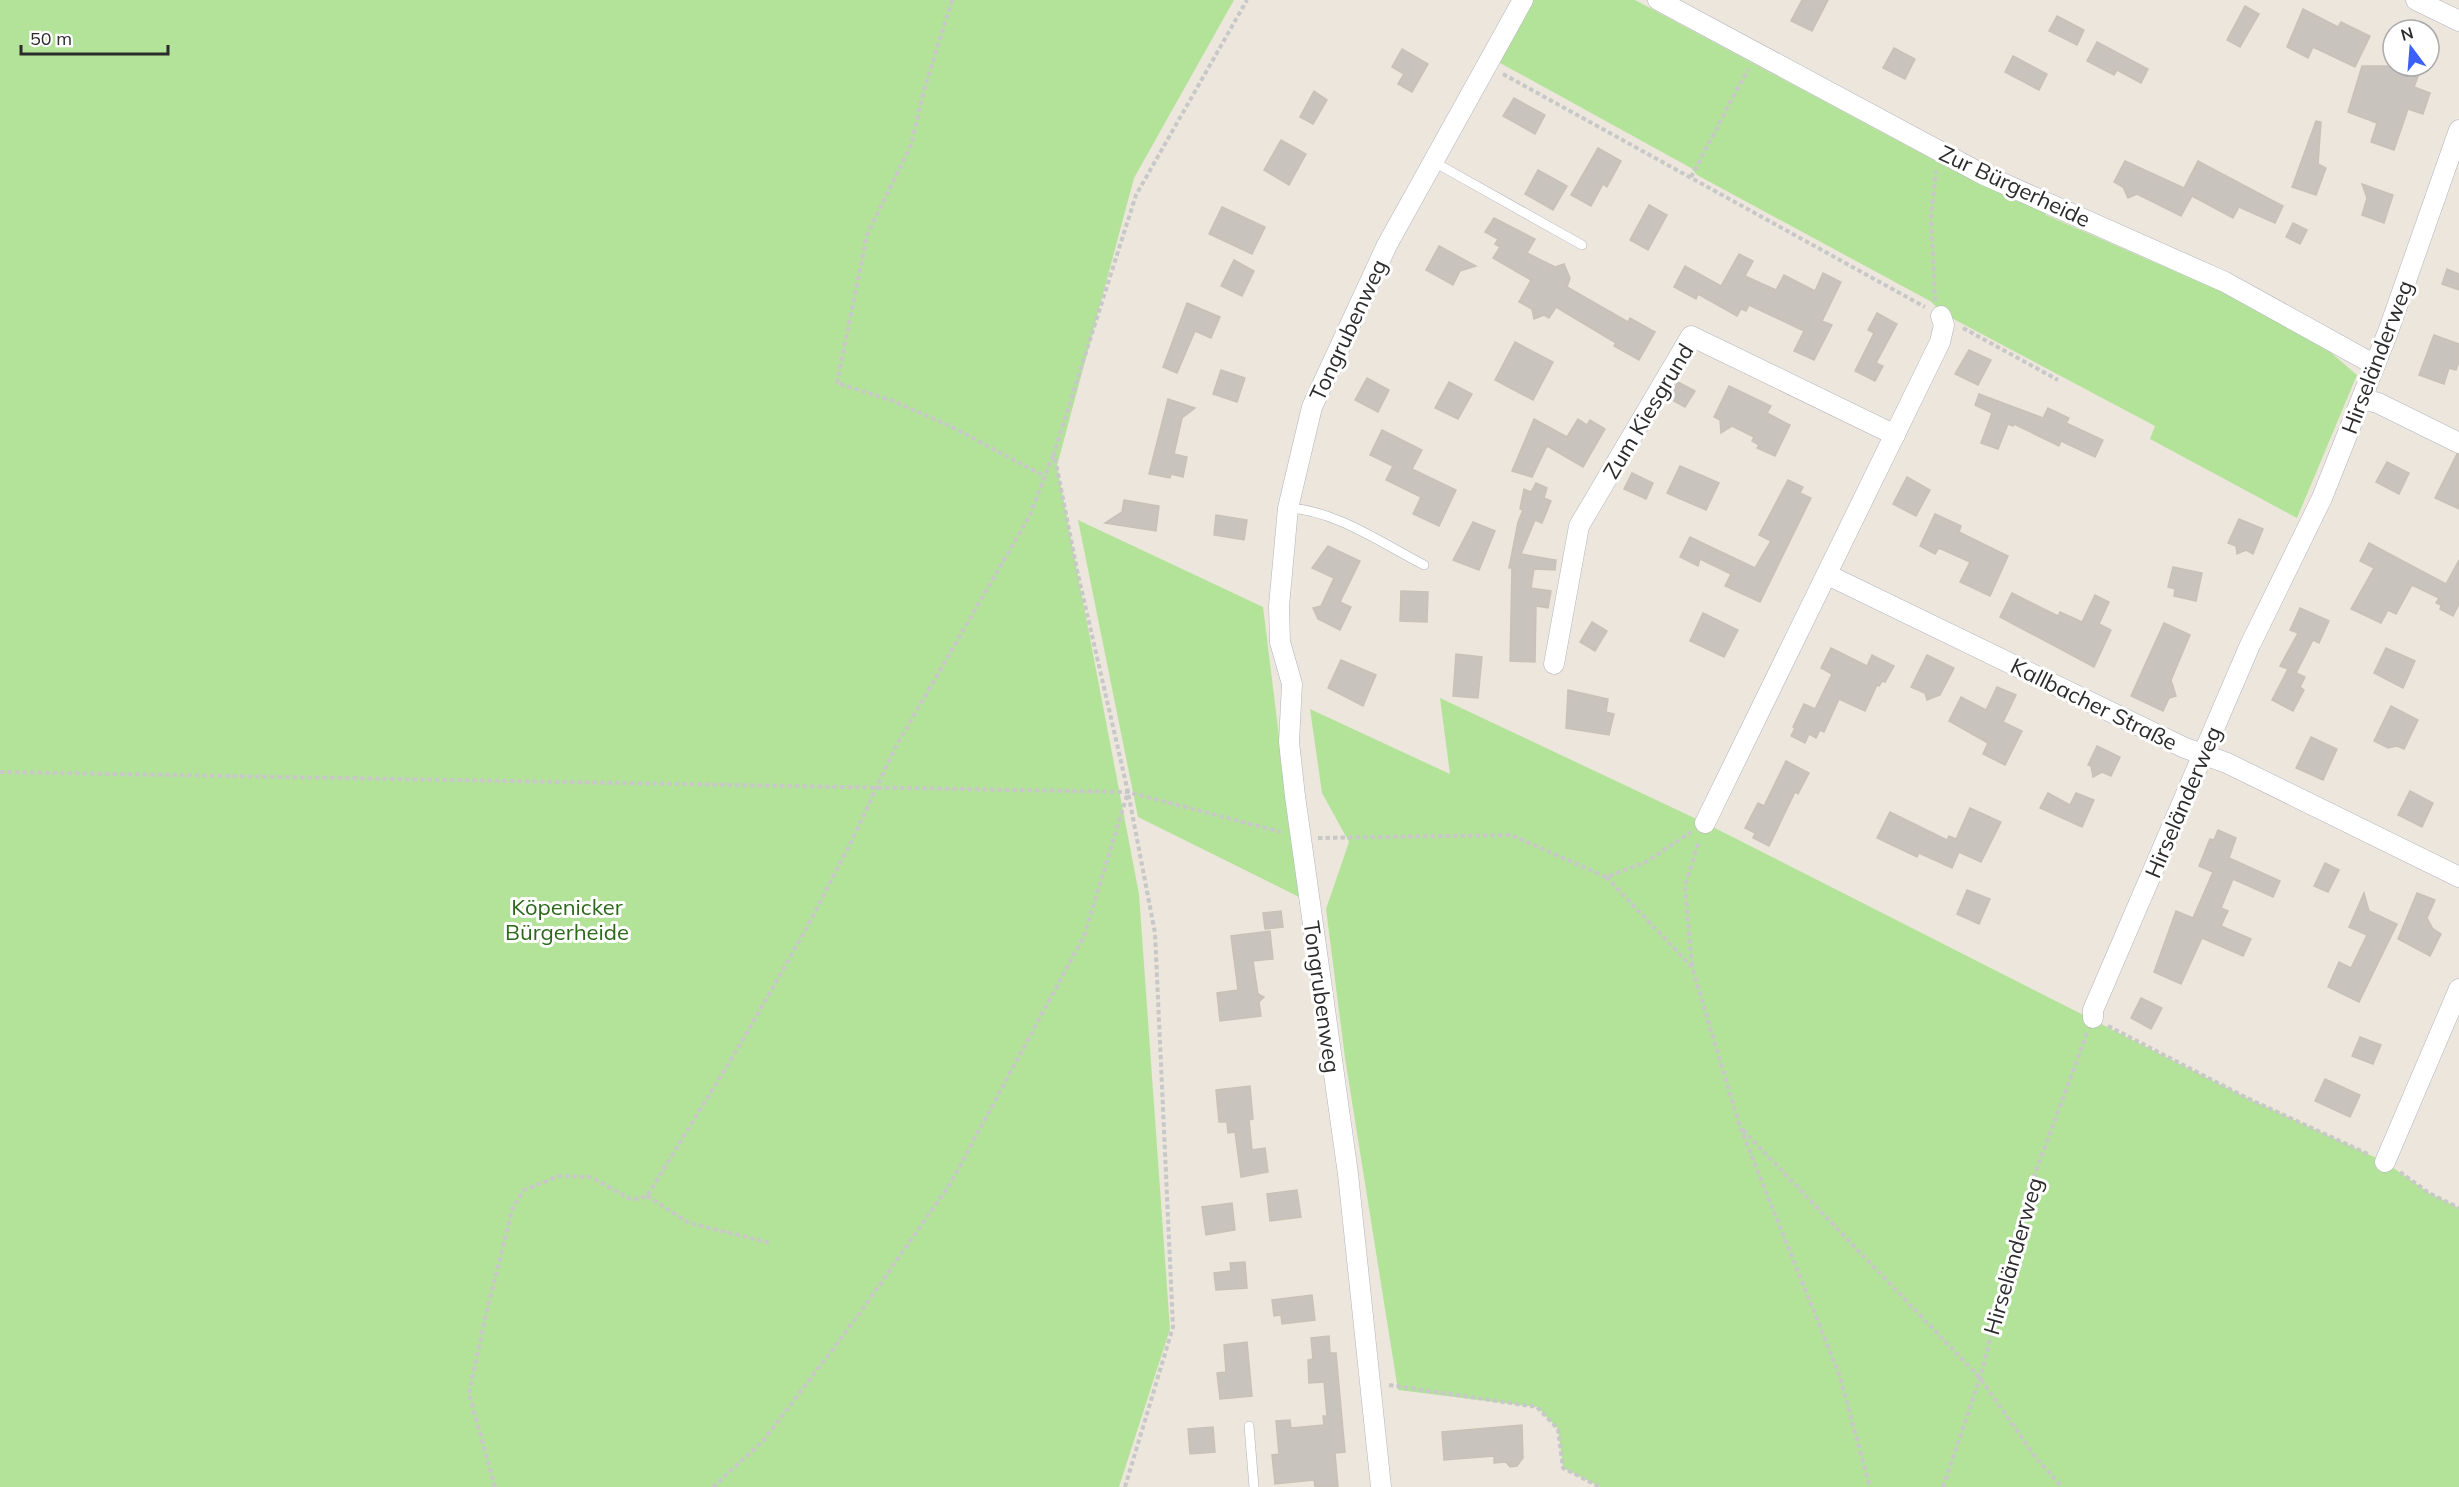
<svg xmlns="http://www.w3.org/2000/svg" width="2459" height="1487" viewBox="0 0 2459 1487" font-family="Mulish,sans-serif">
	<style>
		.green { fill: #b3e399 }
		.building { fill: #c8c3bc; stroke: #c8c2b6; stroke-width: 1.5 }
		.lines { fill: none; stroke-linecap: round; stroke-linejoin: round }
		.service-casing { stroke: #b1b3be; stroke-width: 10 }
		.minor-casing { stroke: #b1b3be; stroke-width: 21 }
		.path { stroke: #c8c8c8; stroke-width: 4; stroke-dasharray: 4.5 3; stroke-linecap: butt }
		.service { stroke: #fff; stroke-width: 9 }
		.minor { stroke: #fff; stroke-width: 20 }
		.labels { text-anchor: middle; stroke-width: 6; stroke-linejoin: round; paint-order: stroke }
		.street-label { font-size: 22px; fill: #2b2b2b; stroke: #fff }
		.park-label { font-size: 22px; fill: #2b681a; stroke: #fff }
	</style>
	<rect width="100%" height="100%" fill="#ede6dd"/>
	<g class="green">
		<polygon points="0,0 1234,0 1134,178 1057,466 1139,894 1170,1329 1119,1487 0,1487"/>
		<polygon points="1527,0 1635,0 1956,172 1965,171 2041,206 2046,215 2220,291 2254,309 2280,318 2323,346 2357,375 2297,518 2150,439 2155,426 1944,314 1930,301 1697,175 1691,168 1493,59"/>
		<polygon points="1078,520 1263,607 1299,897 1138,817"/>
		<polygon points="1440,698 1705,823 2247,1098 2385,1162 2429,1193 2459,1208 2459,1487 1600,1487 1563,1468 1558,1429 1537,1407 1398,1390 1345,1058 1326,909 1349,842 1322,793 1310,709 1450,774"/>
	</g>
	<g class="building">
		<polygon points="1802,0 1828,0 1812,31 1791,21"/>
		<polygon points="2245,6 2259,14 2240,47 2227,40"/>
		<polygon points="2303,9 2338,27 2341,22 2370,36 2355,67 2313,47 2308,58 2287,47"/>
		<polygon points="2057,16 2084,30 2077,45 2049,31"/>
		<polygon points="2097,42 2148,69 2141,83 2117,70 2114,75 2087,61"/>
		<polygon points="1894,48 1915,59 1905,79 1883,68"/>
		<polygon points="1402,49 1428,64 1412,92 1398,84 1404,74 1392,67"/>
		<polygon points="2013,56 2047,74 2039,90 2005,72"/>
		<polygon points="2362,66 2422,66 2414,87 2430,93 2423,114 2408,109 2394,150 2371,142 2377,123 2348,112"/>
		<polygon points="1314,91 1327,100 1313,124 1300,117"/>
		<polygon points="1514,98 1545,115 1535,134 1503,116"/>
		<polygon points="2316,121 2321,122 2318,164 2326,168 2316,195 2292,187"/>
		<polygon points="1281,140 1306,154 1289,185 1264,170"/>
		<polygon points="1598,148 1621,161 1607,187 1603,184 1591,206 1571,195"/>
		<polygon points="2125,161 2184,188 2198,161 2283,206 2275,223 2239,207 2233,218 2192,196 2181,216 2137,194 2128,198 2123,187 2114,182"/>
		<polygon points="1538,170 1567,186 1553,210 1525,194"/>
		<polygon points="2362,184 2393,195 2384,223 2362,215 2367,198"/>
		<polygon points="1649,205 1667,215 1648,250 1630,240"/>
		<polygon points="1222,207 1265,227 1252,254 1209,234"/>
		<polygon points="1494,218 1535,239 1527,253 1555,267 1564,264 1570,278 1567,287 1628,322 1630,318 1655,332 1639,360 1614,346 1616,343 1556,307 1549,318 1544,315 1534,319 1532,309 1519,302 1531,280 1493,258 1500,247 1495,244 1498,239 1485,232"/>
		<polygon points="2293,223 2307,230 2300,244 2286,237"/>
		<polygon points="1439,246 1476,266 1460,271 1453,285 1426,270"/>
		<polygon points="1739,254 1753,261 1745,276 1776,290 1784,275 1815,291 1823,273 1841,282 1822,321 1832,325 1814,360 1794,351 1804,331 1749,305 1746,311 1741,309 1737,316 1698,294 1696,299 1674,287 1685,266 1721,286"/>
		<polygon points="1234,260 1254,271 1242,296 1221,286"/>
		<polygon points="2447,269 2459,274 2459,290 2442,284"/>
		<polygon points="1187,303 1220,317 1211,338 1195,331 1177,373 1163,367"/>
		<polygon points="1877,313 1897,324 1876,363 1883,366 1875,381 1855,371 1874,333 1868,330"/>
		<polygon points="2434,335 2459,344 2459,362 2456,370 2449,368 2444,384 2419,375"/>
		<polygon points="1515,342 1553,362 1533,400 1495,380"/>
		<polygon points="1969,350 1991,360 1978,385 1955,374"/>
		<polygon points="1221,370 1245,378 1237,402 1213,394"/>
		<polygon points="1367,378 1389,390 1378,412 1355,400"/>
		<polygon points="1449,382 1472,394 1458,419 1435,408"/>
		<polygon points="1678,382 1695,391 1685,407 1668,398"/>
		<polygon points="1729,386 1771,406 1767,413 1790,425 1775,456 1757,448 1759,445 1752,441 1754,437 1732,426 1721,433 1720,420 1714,417"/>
		<polygon points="1979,394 2043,418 2048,408 2069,418 2066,423 2103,440 2095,457 2061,441 2059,446 2014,424 2013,426 2008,424 1998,449 1981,443 1992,413 1975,405"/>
		<polygon points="1168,399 1195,408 1182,418 1174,454 1187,457 1183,477 1171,474 1170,478 1149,474"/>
		<polygon points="1534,419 1567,437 1578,419 1587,425 1590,420 1605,429 1583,467 1547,446 1532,477 1512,471"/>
		<polygon points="1382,430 1422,450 1412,469 1456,490 1439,526 1413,514 1421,497 1386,480 1393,466 1370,455"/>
		<polygon points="2457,454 2459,455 2459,509 2435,498"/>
		<polygon points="2387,462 2409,473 2399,494 2376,482"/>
		<polygon points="1680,466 1719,483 1706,510 1667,493"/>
		<polygon points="1632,473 1653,483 1646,499 1624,489"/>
		<polygon points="1907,477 1930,490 1916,516 1893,504"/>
		<polygon points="1788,480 1803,487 1800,493 1811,498 1760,602 1725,586 1731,574 1700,559 1698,566 1680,557 1690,537 1755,568 1771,541 1759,535"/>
		<polygon points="1536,483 1547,488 1544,498 1551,501 1542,523 1535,520 1521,554 1556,560 1555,570 1534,569 1531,588 1551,591 1548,608 1536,606 1535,662 1510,661 1512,568 1509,568 1518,522 1523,510 1520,509 1524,489 1531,492"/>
		<polygon points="1124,500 1159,506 1156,531 1105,523 1122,512"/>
		<polygon points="1935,514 1961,526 1959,532 2008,556 1990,596 1960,582 1970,562 1939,548 1935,554 1920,546"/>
		<polygon points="1216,515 1247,520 1244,540 1214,535"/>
		<polygon points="2239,519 2263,529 2253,554 2246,550 2237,554 2236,546 2228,543"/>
		<polygon points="1473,522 1495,531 1479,570 1453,560"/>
		<polygon points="2369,543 2446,584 2459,560 2459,604 2453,616 2440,609 2441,605 2436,603 2439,598 2412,585 2396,614 2388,610 2381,623 2351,609 2374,568 2360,561"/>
		<polygon points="1328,546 1360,561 1340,602 1351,607 1340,630 1318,619 1313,608 1321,606 1334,578 1312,568"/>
		<polygon points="2173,567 2202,573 2196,601 2174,596 2175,589 2168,587"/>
		<polygon points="1401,591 1428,592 1427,622 1400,621"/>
		<polygon points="2012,593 2058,616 2060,612 2082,622 2095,595 2109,602 2099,624 2111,630 2094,667 2000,617"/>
		<polygon points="2300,608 2329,621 2319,643 2313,640 2296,673 2290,670 2305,677 2300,687 2304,690 2293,711 2272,700 2288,669 2280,666 2298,633 2290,630"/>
		<polygon points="1703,613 1738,630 1724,657 1690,641"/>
		<polygon points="1592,622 1607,631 1595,651 1580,642"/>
		<polygon points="2164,623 2190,635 2171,680 2176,696 2169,698 2163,711 2131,696"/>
		<polygon points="1831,648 1867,666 1872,655 1894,666 1885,682 1882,681 1879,686 1877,685 1865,711 1839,699 1824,732 1820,730 1816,738 1809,734 1805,743 1791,736 1795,728 1793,727 1804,704 1815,709 1832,674 1821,668"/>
		<polygon points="2386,648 2415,661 2403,688 2374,673"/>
		<polygon points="1456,654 1482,657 1478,698 1453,696"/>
		<polygon points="1927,655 1954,668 1940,695 1927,700 1925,693 1911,687"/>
		<polygon points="1341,660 1376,675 1363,706 1328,688"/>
		<polygon points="1997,687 2016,695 2003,722 2022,731 2005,765 1983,754 1988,743 1949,721 1961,697 1986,710"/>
		<polygon points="1568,690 1608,699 1606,712 1614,714 1609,735 1566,728"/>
		<polygon points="2391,706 2418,720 2404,749 2397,746 2388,748 2374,741"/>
		<polygon points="2311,737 2337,749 2323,780 2296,768"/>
		<polygon points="2097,746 2120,757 2111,776 2102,772 2093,777 2091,766 2088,765"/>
		<polygon points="1786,761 1809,773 1798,794 1795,792 1769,846 1753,838 1755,833 1745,828 1758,803 1764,806"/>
		<polygon points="2410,791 2433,803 2422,827 2398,815"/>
		<polygon points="2048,793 2070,805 2076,793 2094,800 2082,827 2040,808"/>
		<polygon points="1970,808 2001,822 1981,862 1959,852 1952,868 1919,853 1917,857 1877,838 1890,812 1947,840 1949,836 1956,839"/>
		<polygon points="2218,830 2236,838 2229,858 2280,881 2273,897 2233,879 2221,908 2228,911 2221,926 2251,939 2243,956 2202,938 2181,984 2154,972 2176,911 2193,918 2213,872 2199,866 2210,839 2214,840"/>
		<polygon points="2325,863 2339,870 2328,892 2314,886"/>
		<polygon points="1967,890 1990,899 1979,924 1957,914"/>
		<polygon points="2364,893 2369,911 2397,924 2359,1002 2328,987 2339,962 2351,968 2367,935 2349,927"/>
		<polygon points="2417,893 2435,900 2427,918 2433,929 2441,934 2430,956 2398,939"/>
		<polygon points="1281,911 1283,927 1265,929 1263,913"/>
		<polygon points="1270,931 1273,959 1253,961 1258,994 1264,997 1259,1002 1261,1016 1220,1021 1217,993 1238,990 1231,936"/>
		<polygon points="2141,998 2162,1008 2151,1029 2131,1018"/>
		<polygon points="2360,1037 2381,1045 2373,1064 2352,1056"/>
		<polygon points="2325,1079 2360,1095 2350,1117 2315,1101"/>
		<polygon points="1250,1086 1253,1119 1249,1120 1252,1150 1265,1148 1268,1172 1241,1177 1235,1132 1228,1133 1227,1122 1219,1122 1216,1090"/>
		<polygon points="1297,1190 1301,1217 1270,1221 1267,1194"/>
		<polygon points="1232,1203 1235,1230 1206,1235 1202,1207"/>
		<polygon points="1245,1262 1247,1288 1216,1290 1214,1273 1231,1271 1230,1263"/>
		<polygon points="1312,1295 1315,1320 1282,1324 1281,1315 1274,1316 1272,1300"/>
		<polygon points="1329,1336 1330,1353 1336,1353 1345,1452 1335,1453 1338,1487 1315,1487 1314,1480 1275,1484 1272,1455 1279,1454 1276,1421 1290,1420 1291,1428 1324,1425 1323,1416 1327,1416 1324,1382 1309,1383 1308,1360 1313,1359 1311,1338"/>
		<polygon points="1247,1342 1252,1396 1220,1399 1217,1373 1226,1372 1224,1345"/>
		<polygon points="1522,1425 1523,1458 1517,1466 1510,1467 1506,1462 1494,1463 1494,1456 1444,1460 1442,1432"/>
		<polygon points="1213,1427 1215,1452 1190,1454 1188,1429"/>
	</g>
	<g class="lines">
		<defs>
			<g id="service">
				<polyline points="1434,162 1582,245"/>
				<path d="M 1288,508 C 1335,510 1383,544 1424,565"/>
				<polyline points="1249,1426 1254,1487"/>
			</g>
			<g id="minor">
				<polyline points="1658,0 1982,174 2225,282 2375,365"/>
				<polyline points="2416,0 2459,21"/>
				<polyline points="2363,399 2378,403 2459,443"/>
				<polyline points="1828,575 2185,748 2227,763 2459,877"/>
				<polyline points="1554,664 1579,526 1691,336 1895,435"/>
				<polyline points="1705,823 1940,342 1944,325 1941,316"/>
				<polyline points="2093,1018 2093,1010 2250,645 2322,498 2388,332 2459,130"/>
				<polyline points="2385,1162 2459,989"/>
				<polyline points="1381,1487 1348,1174 1295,796 1289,742 1292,684 1280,642 1279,606 1288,508 1312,407 1387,245 1523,0"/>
			</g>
		</defs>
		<use href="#service" class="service-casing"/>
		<use href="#minor" class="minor-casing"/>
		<g class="path">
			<polyline points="952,0 924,90 911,145 867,235 837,383 893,401 950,426 1044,476"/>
			<polyline points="1503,74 1925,307"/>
			<polyline points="1691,177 1748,69"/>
			<polyline points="1935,301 1931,216 1936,171"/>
			<polyline points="1963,328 2058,380"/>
			<polyline points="0,772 1128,792 1281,832"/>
			<polyline points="1318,838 1511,835 1606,877 1646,862 1691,832"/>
			<polyline points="1606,877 1692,967 1740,1127 1839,1374 1870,1487"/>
			<polyline points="1692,966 1685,886 1699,841"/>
			<polyline points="2108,1026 2247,1098 2368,1154"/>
			<polyline points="1743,1130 1980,1378 2036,1458 2062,1487"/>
			<polyline points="2400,1172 2429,1193 2459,1208"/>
			<polyline points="647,1196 689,1223 771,1243"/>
			<polyline points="1389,1385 1537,1407 1558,1429 1563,1468 1600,1487"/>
			<polyline points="495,1487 469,1394 485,1318 513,1207 524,1190 559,1176 591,1177 632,1200 647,1196 741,1043 805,931 853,838 895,748 1030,515 1054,453"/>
			<polyline points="713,1487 763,1441 857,1317 950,1184 1084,936 1128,792 1077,570 1054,453 1136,195 1247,0"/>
			<polyline points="1125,1487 1173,1327 1155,933 1128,792"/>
			<polyline points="1943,1487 1980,1378 2028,1193 2087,1033"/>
		</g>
		<use href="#service" class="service"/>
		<use href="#minor" class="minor"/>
	</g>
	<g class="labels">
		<g class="street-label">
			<text transform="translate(2015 186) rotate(25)" y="8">Zur Bürgerheide</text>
			<text transform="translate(1348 330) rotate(-65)" y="8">Tongrubenweg</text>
			<text transform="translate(2377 357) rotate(-69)" y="8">Hirseländerweg</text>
			<text transform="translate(1648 411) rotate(-59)" y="8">Zum Kiesgrund</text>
			<text transform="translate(2094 704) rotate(26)" y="8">Kallbacher Straße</text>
			<text transform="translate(2183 802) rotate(-67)" y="8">Hirseländerweg</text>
			<text transform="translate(1322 997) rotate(82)" y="8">Tongrubenweg</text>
			<text transform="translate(2013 1256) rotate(-74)" y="8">Hirseländerweg</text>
		</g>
		<g class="park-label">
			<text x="567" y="915">Köpenicker<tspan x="567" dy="25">Bürgerheide</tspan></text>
		</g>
	</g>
	<g transform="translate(2411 48) rotate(344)"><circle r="28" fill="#ffffff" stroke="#aaaaaa" stroke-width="1.5"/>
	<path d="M0-4.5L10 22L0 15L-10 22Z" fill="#3c61fa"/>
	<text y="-9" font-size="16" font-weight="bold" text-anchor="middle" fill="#2b2b2b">N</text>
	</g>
	<path d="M21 45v9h147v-9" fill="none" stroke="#2b2b2b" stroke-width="3"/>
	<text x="30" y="45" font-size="18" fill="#2b2b2b" stroke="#ffffff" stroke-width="4.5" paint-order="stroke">50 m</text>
</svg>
